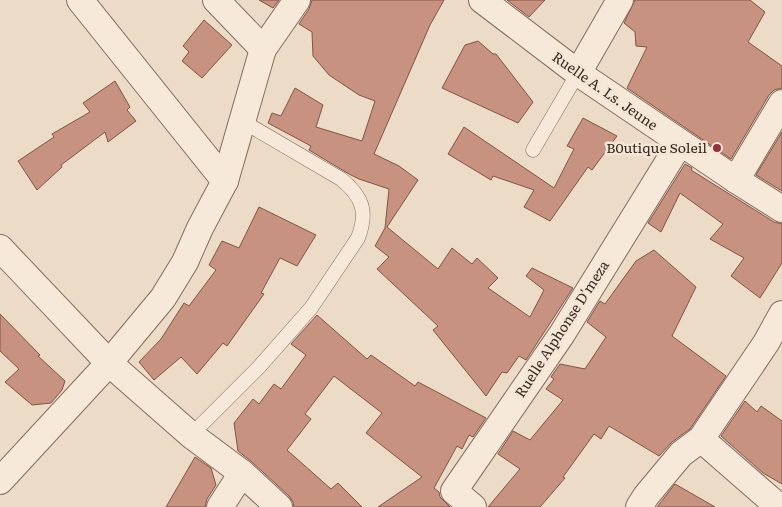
<svg xmlns="http://www.w3.org/2000/svg" width="782" height="507" viewBox="0 0 782 507" font-family="Literata,serif">
	<style>
		.building { fill: #c7927f; stroke: #835445 }
		.lines { fill: none; stroke-linecap: round; stroke-linejoin: round }
		.lane-casing { stroke: #866c5d; stroke-width: 15 }
		.street-casing { stroke: #866c5d; stroke-width: 28 }
		.lane { stroke: #f7e9da; stroke-width: 14 }
		.street { stroke: #f7e9da; stroke-width: 26 }
		.poi-dot { fill: #913142; stroke: #f3e6d6; stroke-width: 2 }
		.labels { text-anchor: middle; stroke-width: 5; stroke-linejoin: round; paint-order: stroke }
		.street-label { font-size: 14px; fill: #372820; stroke: #f3e6d6 }
		.poi-label { font-size: 14px; fill: #372820; stroke: #f3e6d6; text-anchor: end }
	</style>
	<rect width="100%" height="100%" fill="#ebdbc7"/>
	<g class="building">
		<polygon points="259,0 279,0 273,8"/>
		<polygon points="312,0 444,0 430,25 374,154 399,166 418,180 387,227 438,269 452,248 472,264 477,258 498,278 488,288 530,317 544,290 526,276 532,268 573,288 526,360 519,356 507,373 502,372 486,396 433,330 438,326 377,269 389,257 375,246 385,228 389,189 359,179 349,174 309,150 311,146 268,123 272,113 281,116 295,88 323,105 316,127 362,141 375,101 359,95 329,75 313,56 312,32 299,24 309,9"/>
		<polygon points="507,0 545,0 529,17"/>
		<polygon points="635,0 750,0 765,12 748,42 782,66 782,88 774,90 769,95 731,159 627,88 647,47 636,46 635,32 624,23"/>
		<polygon points="204,20 232,45 202,78 182,61 189,52 183,46"/>
		<polygon points="478,41 493,54 496,54 533,102 518,123 442,88 465,45"/>
		<polygon points="115,81 130,107 127,110 136,121 108,142 105,132 61,165 62,167 37,190 18,161 54,137 52,134 90,112 83,103"/>
		<polygon points="583,118 617,136 592,170 588,167 550,221 524,207 534,190 493,176 491,180 448,154 464,127 554,188 574,149 567,146"/>
		<polygon points="782,132 782,191 756,175"/>
		<polygon points="685,164 692,168 691,170 774,222 782,224 782,263 760,298 731,276 744,258 710,239 723,224 680,193 661,232 648,223"/>
		<polygon points="259,207 316,235 297,266 280,258 261,293 264,294 227,346 223,343 197,374 181,357 154,380 139,362 161,339 184,303 189,306 216,270 209,265 222,241 239,248"/>
		<polygon points="654,250 696,287 672,336 726,376 690,429 672,442 659,456 609,426 601,439 594,434 563,477 565,478 540,507 488,507 520,469 498,454 513,431 530,440 563,400 546,389 554,379 551,377 560,364 585,369 606,337 587,322 600,301 605,304 636,261"/>
		<polygon points="0,314 40,355 38,356 65,381 62,390 51,403 32,405 5,382 19,369 0,351"/>
		<polygon points="317,315 367,359 371,355 415,386 418,382 486,418 473,437 469,435 462,449 457,446 434,488 439,492 440,497 450,507 378,507 422,477 366,433 382,413 334,376 305,414 311,419 287,450 331,489 338,483 362,507 294,507 293,502 289,496 252,462 238,451 234,423 253,399 259,404 274,384 281,389 306,355 291,344"/>
		<polygon points="745,401 757,412 761,406 782,421 782,484 763,473 721,436"/>
		<polygon points="195,457 211,468 216,485 207,499 205,507 166,507"/>
		<polygon points="675,484 715,507 657,507"/>
	</g>
	<g class="lines">
		<defs>
			<g id="lane">
				<polyline points="533,150 578,73"/>
				<path d="M 191,435 L 259,367 L 311,308 L 358,238 C 368,212 363,197 341,179 L 242,121"/>
			</g>
			<g id="street">
				<polyline points="80,0 225,181"/>
				<polyline points="216,0 263,49"/>
				<polyline points="482,0 578,73 736,180 782,209"/>
				<polyline points="578,73 620,0"/>
				<polyline points="736,180 782,103"/>
				<polyline points="0,248 109,363 191,435 242,473 279,507"/>
				<polyline points="701,439 779,507"/>
				<polyline points="0,481 109,363 163,298 185,262 200,228 225,181 263,49 297,0"/>
				<polyline points="220,507 242,473"/>
				<polyline points="473,507 454,491 562,334 680,143"/>
				<polyline points="639,507 646,496 681,454 701,439 766,343 782,314"/>
			</g>
		</defs>
		<use href="#lane" class="lane-casing"/>
		<use href="#street" class="street-casing"/>
		<use href="#lane" class="lane"/>
		<use href="#street" class="street"/>
	</g>
	<circle class="poi-dot" cx="717" cy="148" r="5"/>
	<g class="labels">
		<g class="street-label">
			<text transform="translate(605 91) rotate(35)" y="5">Ruelle A. Ls. Jeune</text>
			<text transform="translate(562 329) rotate(-57)" y="5">Ruelle Alphonse D'meza</text>
		</g>
		<g class="poi-label">
			<text x="707" y="153">B0utique Soleil</text>
		</g>
	</g>
</svg>
